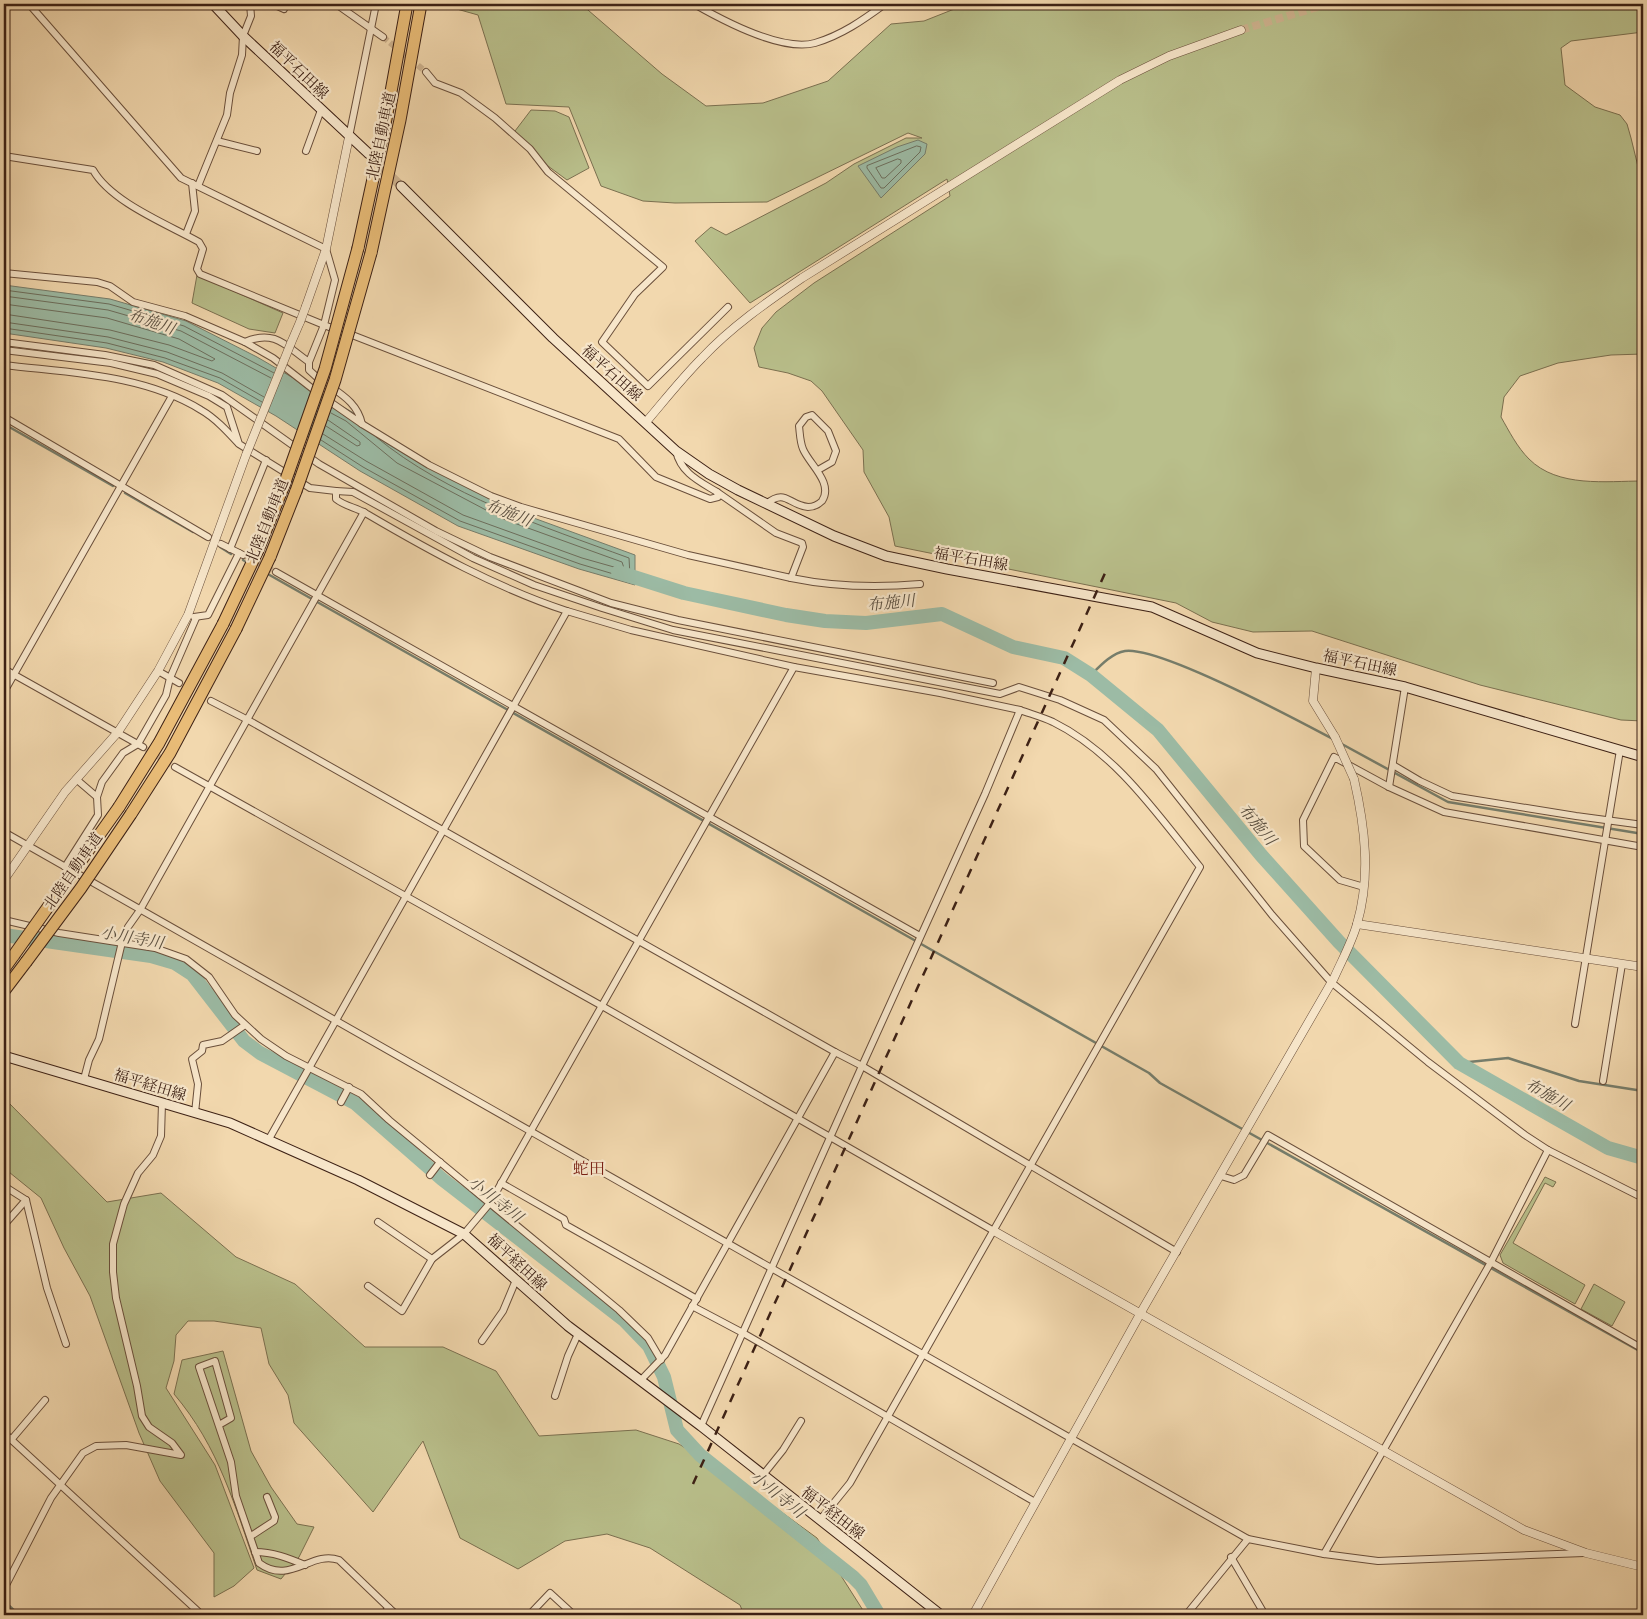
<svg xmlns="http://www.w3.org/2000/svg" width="1647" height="1619" viewBox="0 0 1647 1619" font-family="'Old Standard TT','Noto Serif JP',serif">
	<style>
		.green { fill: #b9bf8b; stroke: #7b7050 }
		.water { fill: #9cbba5; stroke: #767d6b }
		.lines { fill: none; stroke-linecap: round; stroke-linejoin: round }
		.shore { stroke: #6c6e5d; stroke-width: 1 }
		.stream { stroke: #767d6b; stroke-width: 2.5 }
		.river { stroke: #9cbba5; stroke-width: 14 }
		.minor-tunnel { stroke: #ceb38f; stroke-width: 6; stroke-dasharray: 6 3; stroke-linecap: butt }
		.tertiary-tunnel { stroke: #ceb38f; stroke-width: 8; stroke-dasharray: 8 4; stroke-linecap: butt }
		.secondary-tunnel { stroke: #ceb38f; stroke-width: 9; stroke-dasharray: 9 4.5; stroke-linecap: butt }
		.minor-casing { stroke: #6a4f3b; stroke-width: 8 }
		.tertiary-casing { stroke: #6a4f3b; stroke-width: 9 }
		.secondary-casing { stroke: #3d2115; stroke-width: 11 }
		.motorway-casing { stroke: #3d2115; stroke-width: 13 }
		.minor { stroke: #f7e6ca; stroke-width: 6 }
		.tertiary { stroke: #f7e6ca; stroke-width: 8 }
		.secondary { stroke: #f7e6ca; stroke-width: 9 }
		.motorway { stroke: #e9bc77; stroke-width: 11 }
		.rail { stroke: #3d2115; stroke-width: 2.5; stroke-dasharray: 9 9; stroke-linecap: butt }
		.tertiary-bridge-casing { stroke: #6a4f3b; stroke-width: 9; stroke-linecap: butt }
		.motorway-bridge-casing { stroke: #3d2115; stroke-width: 13; stroke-linecap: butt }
		.tertiary-bridge { stroke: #f7e6ca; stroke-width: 8 }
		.motorway-bridge { stroke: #e9bc77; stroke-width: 11 }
		.labels { text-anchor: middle; stroke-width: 4.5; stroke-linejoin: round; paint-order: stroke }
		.street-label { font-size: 15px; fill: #3d2115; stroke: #f7e6ca }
		.water-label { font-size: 16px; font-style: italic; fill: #5a4f40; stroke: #f7e6ca }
		.neighbourhood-label { font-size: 16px; fill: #7a1f14; stroke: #f7e6ca }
	</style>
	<rect width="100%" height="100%" fill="#f2d8ae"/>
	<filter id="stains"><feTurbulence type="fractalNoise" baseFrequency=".004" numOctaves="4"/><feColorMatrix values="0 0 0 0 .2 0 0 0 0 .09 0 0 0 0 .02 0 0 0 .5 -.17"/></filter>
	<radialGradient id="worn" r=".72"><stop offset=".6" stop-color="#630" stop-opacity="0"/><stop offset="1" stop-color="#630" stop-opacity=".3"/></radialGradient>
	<g class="green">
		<path d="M 439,4 L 581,4 L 662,74 L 706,106 L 763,103 L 828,81 L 891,24 L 924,21 L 967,4 L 1643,4 L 1643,32 L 1571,41 L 1561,48 L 1565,85 L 1595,107 L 1620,115 L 1627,124 L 1631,138 L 1643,187 L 1643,354 L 1611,355 L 1558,363 L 1520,376 L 1504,397 L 1501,417 C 1509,431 1517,447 1529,459 C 1558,488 1606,481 1643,481 L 1643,721 L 1621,720 L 1480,685 L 1312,631 L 1253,632 L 1212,622 L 1176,603 L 895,546 L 889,517 L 864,472 L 863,450 L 822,391 L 811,381 L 788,373 L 759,367 L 754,348 L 762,328 L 776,312 L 814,283 L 950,196 L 947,179 L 750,303 L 695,241 L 711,227 L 726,235 L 826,183 L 854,164 L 906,138 L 922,138 L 908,133 L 767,202 L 675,203 L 643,201 L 601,186 L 569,107 L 506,104 L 478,15 Z"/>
		<polygon points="531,110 555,111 569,117 589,168 567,180 548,166 515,131"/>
		<polygon points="197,275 283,313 275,333 249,329 192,303"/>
		<polygon points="4,1098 107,1202 161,1193 236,1257 295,1284 365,1347 443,1347 496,1371 539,1436 636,1430 679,1444 754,1492 817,1538 866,1615 744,1615 740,1605 650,1548 607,1534 565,1541 518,1569 460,1538 423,1441 373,1512 294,1423 288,1395 269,1364 261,1328 214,1321 188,1321 176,1335 174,1361 166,1388 215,1465 254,1568 234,1586 214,1597 214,1553 160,1481 139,1433 90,1296 64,1248 41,1198 4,1168"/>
		<polygon points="1545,1177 1556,1182 1553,1187 1545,1183 1513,1243 1585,1285 1575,1304 1503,1263 1500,1255"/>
		<polygon points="1594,1284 1625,1302 1612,1326 1581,1309"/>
		<path d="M 223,1351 L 251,1451 L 271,1487 L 297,1524 L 314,1527 L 299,1557 L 281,1579 L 257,1570 C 235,1506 219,1447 174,1394 L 182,1360 Z"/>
	</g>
	<g class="water">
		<polygon points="918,140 927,144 925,154 881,198 858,166 897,147"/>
		<polygon points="4,285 110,299 186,321 257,357 352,412 403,453 509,509 635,555 635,585 579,569 458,526 360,471 276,416 218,383 163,362 106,348 4,333"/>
	</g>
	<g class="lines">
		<g class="shore">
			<polygon points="917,146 921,147 920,152 884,188 881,188 867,168 867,166"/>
			<polygon points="898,159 901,160 901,163 885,178 882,178 876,168"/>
			<polyline points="4,290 109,304 184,326 274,373"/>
			<polyline points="4,296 108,310 181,331 271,378"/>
			<polyline points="4,304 107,318 179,339 215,359 212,361 169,345 110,330 4,314"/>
			<polyline points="4,322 108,337 167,352 222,373 264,397"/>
			<polyline points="4,328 107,343 165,358 220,378 262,402"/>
			<polyline points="326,426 357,446 360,445 360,442 328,420"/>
			<polyline points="323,434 366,461 463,515 582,558 621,569 624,568 622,562 503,519 397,463 346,421 331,413"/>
			<path d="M 321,440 L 363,467 L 460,521 L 580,564 L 627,578 L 630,576 L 629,558 C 542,526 448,496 376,437"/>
		</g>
		<g class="stream">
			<polyline points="4,424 113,486"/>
			<polyline points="125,493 193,532"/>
			<polyline points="220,547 231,554"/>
			<polyline points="243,560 248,563"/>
			<polyline points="266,573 1149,1073 1160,1083 1643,1353"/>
			<path d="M 1091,675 C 1100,666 1112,653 1125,651 C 1160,646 1297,720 1333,739"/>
			<polyline points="1340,743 1448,802 1643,834"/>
			<polyline points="1459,1063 1508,1058 1579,1081 1643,1091"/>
			<polyline points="4,1601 19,1615"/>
		</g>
		<g class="river">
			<polyline points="618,572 684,593 786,615 825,621 866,623 942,614 1013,647 1064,658 1091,675 1158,730 1261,855 1339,942 1459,1063 1608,1148 1643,1158"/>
			<polyline points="4,935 151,956 175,963 192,974 244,1041 260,1053 355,1103 442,1179 624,1320 649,1346 664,1377 677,1430 700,1455 853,1577 861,1585 879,1615"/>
		</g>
		<g class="minor-tunnel">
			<polyline points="383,37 426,72"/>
			<polyline points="243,555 276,572"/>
			<polyline points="143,747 175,767"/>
		</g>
		<polyline class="tertiary-tunnel" points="1241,30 1327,4"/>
		<polyline class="secondary-tunnel" points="373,158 401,186"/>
		<defs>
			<g id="minor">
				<polyline points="29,4 181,178 326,249 335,280 324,325 337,330"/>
				<polyline points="273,4 284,9"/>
				<polyline points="336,4 383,37"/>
				<path d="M 694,4 C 722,20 782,52 815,43 C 842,35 863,20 885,4"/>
				<polyline points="4,10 11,4"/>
				<polyline points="426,72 435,83 461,93 495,118 530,149 548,172 663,267 635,294 602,342 648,386 728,307"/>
				<polyline points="349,137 376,4"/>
				<polyline points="217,141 257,151"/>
				<polyline points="306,151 321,110"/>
				<path d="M 4,156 L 93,170 C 111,202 167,224 199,242 L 203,249 L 197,269 L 200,274 L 324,325 L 309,362 C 286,346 275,329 245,342 L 273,358 L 318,393"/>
				<polyline points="198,186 227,115 230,93 242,55 243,36 251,16 250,4"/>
				<polyline points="186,234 195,211 192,183"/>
				<polyline points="4,273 97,282 110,286 133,302 185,316 245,342"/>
				<path d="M 347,333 L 619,439 L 656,477 L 710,499 L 718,497 L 717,492 C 699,481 681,473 676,451"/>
				<polyline points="4,342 105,355 154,365 222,395 319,464 436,531 490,557 611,603 678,620 993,683"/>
				<path d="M 4,350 L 111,363 L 157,374 L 209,396 L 227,407 L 239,444 L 310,488 L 336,491 L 336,499 C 346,507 356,507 367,514 C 430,551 497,588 567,611 L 269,1139"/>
				<polyline points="309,362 309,370 322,382"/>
				<path d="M 4,365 C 69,373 143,374 201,410 C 215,418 227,431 238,443"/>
				<path d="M 326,399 L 362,424 C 358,406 346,397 331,387"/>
				<polyline points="4,417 208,537"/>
				<polyline points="362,424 429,465 491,496 521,507 688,555 791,578 803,547 802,543 776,533 717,492"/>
				<polyline points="336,491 353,492 473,558 534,585 602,608 673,630 1000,694 1019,687 1060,700 1104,720 1156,769 1272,915 1331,982 1428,1062 1525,1135 1548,1150 1643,1198"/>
				<path d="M 766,504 C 786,488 788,505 808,507 C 814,507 818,505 822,501 C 834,483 809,464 803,449 C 800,442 800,434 799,426 L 806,417 L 812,415 L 828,431 L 836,451 L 832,462 L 818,470"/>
				<polyline points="221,544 243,555"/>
				<polyline points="230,549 266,460"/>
				<polyline points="276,572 920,936"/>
				<path d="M 791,578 C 835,587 876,588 920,584"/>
				<polyline points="567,611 631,630 794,667"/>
				<polyline points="194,617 208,615 239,553"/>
				<polyline points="4,669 143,747"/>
				<polyline points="158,671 179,683"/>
				<polyline points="4,692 172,396"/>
				<polyline points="211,701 248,720 835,1052"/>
				<polyline points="1393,765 1420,781 1452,796 1576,816 1643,825"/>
				<polyline points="175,767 602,1006 994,1231"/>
				<polyline points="76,779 97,797 102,782 123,753 138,744 166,695 170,678 196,618"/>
				<polyline points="1389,787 1405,687"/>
				<polyline points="4,832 1248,1539 1324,1554 1378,1561 1584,1553"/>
				<polyline points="65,867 98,815 97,797"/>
				<polyline points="1364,887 1340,880 1304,846 1303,820 1334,757 1389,787 1444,812 1643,847"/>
				<polyline points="4,920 59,933 155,948 186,959 209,977 235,1015 261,1039 286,1056 361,1094 389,1120 619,1310 648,1338 661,1360"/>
				<polyline points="1575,1024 1620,750"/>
				<polyline points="84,1079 89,1060 99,1039 122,942 128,927 140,910 364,512"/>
				<polyline points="1603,1081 1622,964"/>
				<polyline points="341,1102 349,1087"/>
				<polyline points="195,1113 198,1084 192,1059 202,1051 203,1045 222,1041 245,1025"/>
				<polyline points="430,1175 440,1162"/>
				<polyline points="1221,1176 1234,1180 1244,1175 1268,1135 1643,1349"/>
				<polyline points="501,1183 564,1219 566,1225 697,1299"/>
				<polyline points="4,1186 26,1200 4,1225"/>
				<polyline points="26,1200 47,1288 66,1344"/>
				<polyline points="378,1222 432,1259 464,1234 490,1203 794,667 940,693 1020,710"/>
				<polyline points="368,1286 402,1311 432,1259"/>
				<polyline points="692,1306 743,1333 1035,1502"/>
				<polyline points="482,1341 503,1311 516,1280"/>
				<path d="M 640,1381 L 665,1355 L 835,1052 L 862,1066 L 985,794 L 1020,710 C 1031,714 1042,717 1053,722 C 1116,753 1157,814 1200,867 L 850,1483 L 820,1520"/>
				<polyline points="555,1396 568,1356 578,1334"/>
				<path d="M 219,1425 L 231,1418 L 215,1361 L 199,1367 L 231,1462 L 236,1496 L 259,1563 C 290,1586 311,1550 339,1560 L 389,1608"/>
				<polyline points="701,1426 862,1066 1177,1252"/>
				<polyline points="4,1433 202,1615"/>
				<polyline points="11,1440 45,1400"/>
				<polyline points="763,1475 783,1450 801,1421"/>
				<polyline points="251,1536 274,1521 275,1517 267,1497"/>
				<path d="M 255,1552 C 273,1552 288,1558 305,1565"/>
				<polyline points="1324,1554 1491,1262 1548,1150"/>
				<polyline points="1231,1557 1265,1615"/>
				<polyline points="4,1589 51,1498 83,1453 96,1446 126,1445 181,1455 172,1443 149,1427 142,1416 137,1386 116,1298 113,1272 113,1244 124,1204 138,1173 153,1155 161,1136 162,1103"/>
				<polyline points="382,1615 389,1608 397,1615"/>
				<polyline points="529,1615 550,1593 574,1615"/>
				<polyline points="1186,1615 1248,1539"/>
			</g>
			<g id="tertiary">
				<polyline points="306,306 326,249 349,137"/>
				<polyline points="291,343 300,322"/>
				<path d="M 646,422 C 664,401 682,378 702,358 C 731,327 767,302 802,278 L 1120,80 L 1169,56 L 1241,30"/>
				<polyline points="1316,668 1313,701 1335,737"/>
				<polyline points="4,880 65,792 118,732 158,671 188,615 246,455"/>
				<polyline points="1357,924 1643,967"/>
				<polyline points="994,1231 1524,1530 1586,1553 1643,1567"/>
				<path d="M 973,1615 L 1144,1307 L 1334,978 C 1342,960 1352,942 1357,924 C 1371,876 1365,827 1354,779"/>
			</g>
			<g id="secondary">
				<polyline points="213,4 243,36 369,154"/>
				<polyline points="401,186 553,338 676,451 709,474 738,490 834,536 886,556 947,569 1152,607 1257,653 1316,668 1405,687 1643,757"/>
				<polyline points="4,1056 230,1123 358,1180 464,1234 568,1326 701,1426 941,1615"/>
			</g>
			<g id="motorway">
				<polyline points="358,248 386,119 407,4"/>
				<polyline points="371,253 400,120 421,4"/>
				<polyline points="258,550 284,485"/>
				<polyline points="270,557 296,491"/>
				<polyline points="119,807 159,743 223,624"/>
				<polyline points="131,814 170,753 236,629"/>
				<polyline points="4,969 14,955"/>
				<polyline points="4,991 26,962"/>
			</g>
		</defs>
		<use href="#minor" class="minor-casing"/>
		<use href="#tertiary" class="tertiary-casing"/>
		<use href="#secondary" class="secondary-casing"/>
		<use href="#motorway" class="motorway-casing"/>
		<use href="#minor" class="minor"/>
		<use href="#tertiary" class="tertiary"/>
		<use href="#secondary" class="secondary"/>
		<use href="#motorway" class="motorway"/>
		<polyline class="rail" points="693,1484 1106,571"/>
		<defs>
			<g id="tertiary-bridge">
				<polyline points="300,322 306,306"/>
				<polyline points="246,455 291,343"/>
				<polyline points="1335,737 1354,779"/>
			</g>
			<g id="motorway-bridge">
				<polyline points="284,485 325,369 358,248"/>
				<polyline points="296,491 335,380 371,253"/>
				<polyline points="223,624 258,550"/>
				<polyline points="236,629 270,557"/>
				<polyline points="14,955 119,807"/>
				<polyline points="26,962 81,888 131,814"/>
			</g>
		</defs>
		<use href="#tertiary-bridge" class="tertiary-bridge-casing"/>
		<use href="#motorway-bridge" class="motorway-bridge-casing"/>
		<use href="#tertiary-bridge" class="tertiary-bridge"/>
		<use href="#motorway-bridge" class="motorway-bridge"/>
	</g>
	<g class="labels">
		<g class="street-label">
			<text transform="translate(299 70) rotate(44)" y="5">福平石田線</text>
			<text transform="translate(381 136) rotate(-78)" y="5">北陸自動車道</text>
			<text transform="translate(612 373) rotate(42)" y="5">福平石田線</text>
			<text transform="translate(267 521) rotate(-68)" y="5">北陸自動車道</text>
			<text transform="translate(971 559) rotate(10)" y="5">福平石田線</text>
			<text transform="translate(1360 663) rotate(12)" y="5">福平石田線</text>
			<text transform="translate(73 871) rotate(-55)" y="5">北陸自動車道</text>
			<text transform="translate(150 1085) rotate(17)" y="5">福平経田線</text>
			<text transform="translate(517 1262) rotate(43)" y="5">福平経田線</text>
			<text transform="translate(833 1513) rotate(38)" y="5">福平経田線</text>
		</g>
		<g class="water-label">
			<text transform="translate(152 321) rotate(19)" y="6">布施川</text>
			<text transform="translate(509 512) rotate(22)" y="6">布施川</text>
			<text transform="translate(891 602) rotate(-6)" y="6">布施川</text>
			<text transform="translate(1258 824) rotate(50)" y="6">布施川</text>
			<text transform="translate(132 937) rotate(10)" y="6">小川寺川</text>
			<text transform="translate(1548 1094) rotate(30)" y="6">布施川</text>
			<text transform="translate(496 1199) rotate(38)" y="6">小川寺川</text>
			<text transform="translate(778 1494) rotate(39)" y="6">小川寺川</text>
		</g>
		<g class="neighbourhood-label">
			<text x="589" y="1174">蛇田</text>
		</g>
	</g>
	<rect width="1647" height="1619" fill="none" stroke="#f2d8ae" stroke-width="20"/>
	<rect x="5" y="5" width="1637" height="1609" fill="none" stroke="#3d2115" stroke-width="2.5"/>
	<rect x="10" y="10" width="1627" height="1599" fill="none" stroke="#3d2115"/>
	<rect width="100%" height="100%" filter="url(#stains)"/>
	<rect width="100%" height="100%" fill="url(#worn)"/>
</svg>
